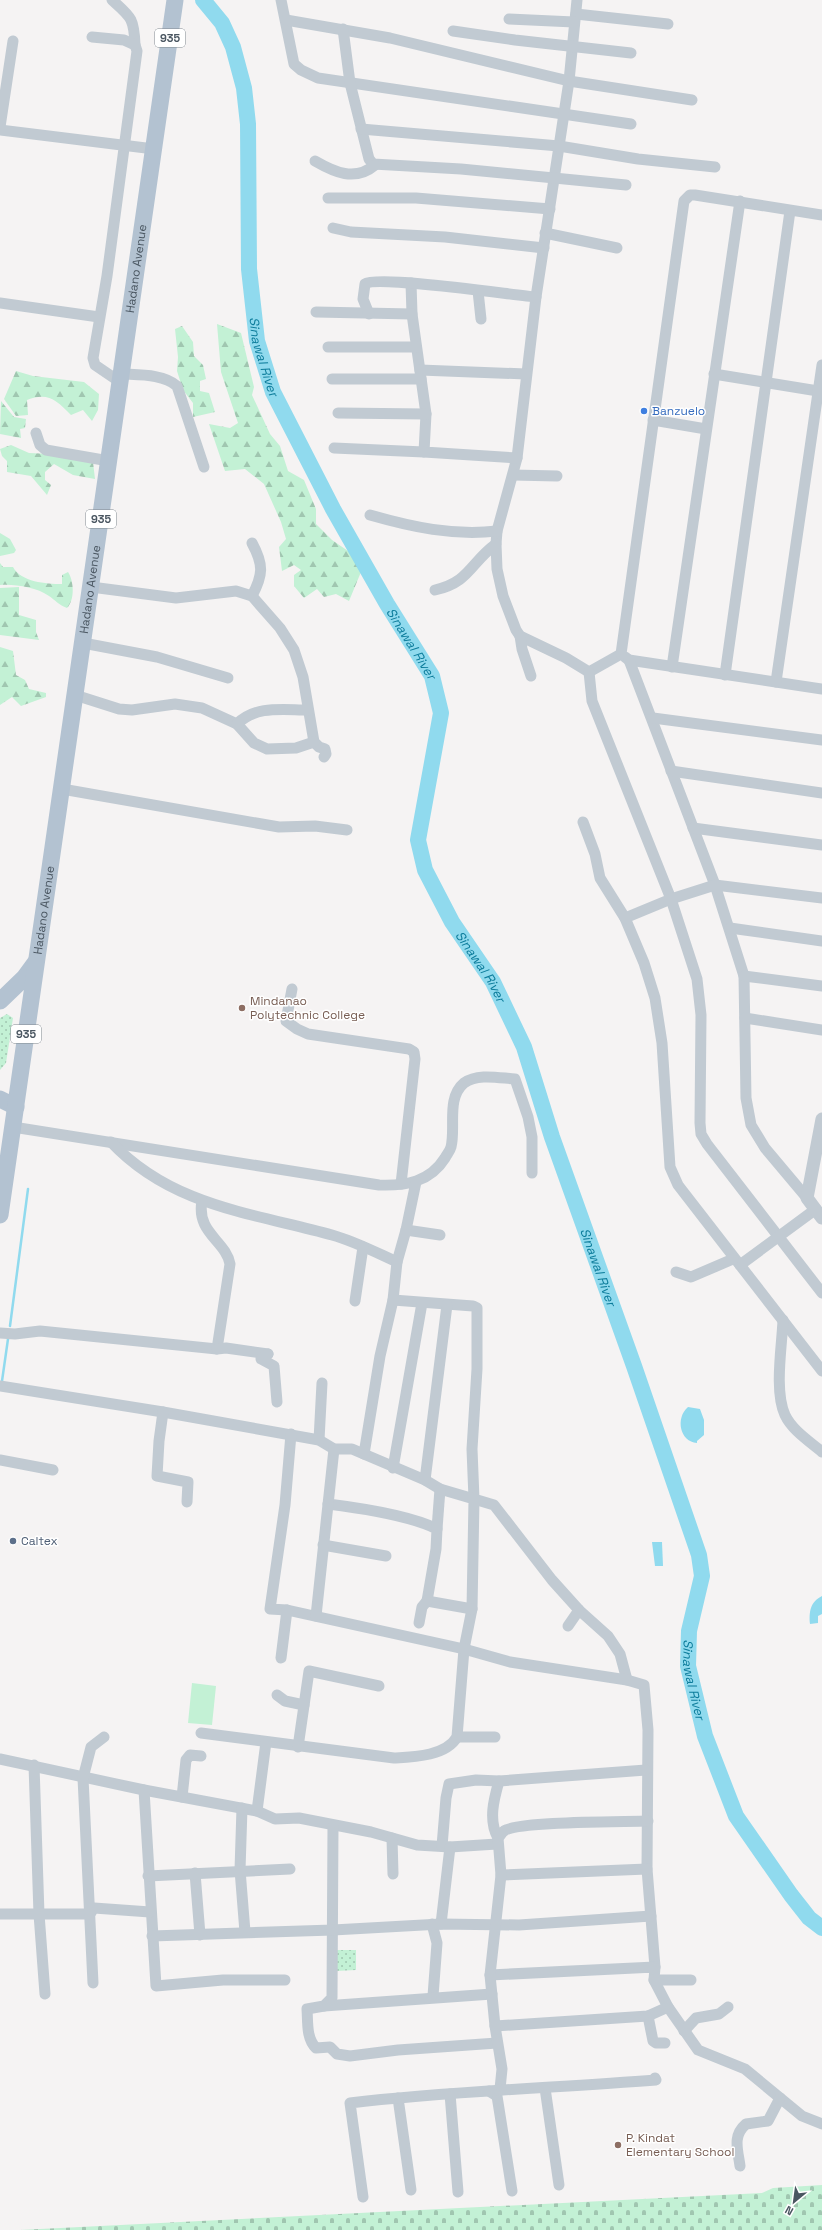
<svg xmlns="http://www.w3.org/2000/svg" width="822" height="2230" viewBox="0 0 822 2230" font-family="'Space Grotesk',sans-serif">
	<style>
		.grass { fill: #c3f1d5 }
		.forest { fill: url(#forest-firs) }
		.cemetery { fill: url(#cemetery-stones) }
		.park { fill: url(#park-dots) }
		.water { fill: #90daee }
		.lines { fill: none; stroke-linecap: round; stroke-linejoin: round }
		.stream { stroke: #90daee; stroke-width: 2.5 }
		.river { stroke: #90daee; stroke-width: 16 }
		.minor { stroke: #c1cad2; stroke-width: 11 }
		.tertiary { stroke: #c1cad2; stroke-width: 13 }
		.primary { stroke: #b3c2d1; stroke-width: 17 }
		.shop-dot { fill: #3f7fe0; stroke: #fff; stroke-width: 1.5 }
		.education-dot { fill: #8d6e63; stroke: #fff; stroke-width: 1.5 }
		.service-dot { fill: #5c6f8a; stroke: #fff; stroke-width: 1.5 }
		.labels { text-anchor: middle; stroke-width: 3; stroke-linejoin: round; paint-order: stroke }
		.shield { fill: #fff; stroke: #808990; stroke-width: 1 }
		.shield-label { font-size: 11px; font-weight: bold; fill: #4a5661 }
		.street-label { font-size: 12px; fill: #4a5661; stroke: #fff }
		.shop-label { font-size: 12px; fill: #366cbe; stroke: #fff; text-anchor: start }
		.education-label { font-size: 12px; fill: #785e54; stroke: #fff; text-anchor: start }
		.service-label { font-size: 12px; fill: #4e5e75; stroke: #fff; text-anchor: start }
		.water-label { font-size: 13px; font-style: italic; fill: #0c7c9b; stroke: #fff }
	</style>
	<defs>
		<pattern id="forest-firs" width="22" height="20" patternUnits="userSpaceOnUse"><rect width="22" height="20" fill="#c3f1d5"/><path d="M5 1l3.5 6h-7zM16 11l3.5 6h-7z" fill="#a0c6b0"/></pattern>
		<pattern id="cemetery-stones" width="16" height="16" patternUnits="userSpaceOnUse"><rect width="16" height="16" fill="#c3f1d5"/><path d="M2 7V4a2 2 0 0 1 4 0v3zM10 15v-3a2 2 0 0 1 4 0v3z" fill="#a0c6b0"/></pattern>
		<pattern id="park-dots" width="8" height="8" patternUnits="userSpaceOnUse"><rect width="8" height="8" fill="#c3f1d5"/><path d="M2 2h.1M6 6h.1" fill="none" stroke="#a0c6b0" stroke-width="1.8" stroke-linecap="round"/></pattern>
	</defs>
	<rect width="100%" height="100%" fill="#f5f3f3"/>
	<polygon class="grass" points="192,1683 216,1686 212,1725 188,1723"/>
	<g class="forest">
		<polygon points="217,324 241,333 254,387 252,395 270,434 280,446 288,471 304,480 316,509 316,524 332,540 351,553 361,572 349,601 336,594 324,597 317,589 304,598 294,586 294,575 301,570 294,565 282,571 279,547 286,539 281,522 264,484 245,469 225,471 209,424 230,428 238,423 221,372"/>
		<polygon points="182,326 193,342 194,356 203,365 206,379 200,381 200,391 209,393 215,412 193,417 193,403 183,390 177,371 178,357 175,329"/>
		<path d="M 16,371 L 33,376 L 84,382 L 99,394 L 98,410 L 92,421 L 83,410 L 71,415 C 56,400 48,392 27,400 L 28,415 L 16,416 L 4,399 Z"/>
		<polygon points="1,401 14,417 26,419 25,428 20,429 21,438 0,434"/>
		<polygon points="11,445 29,453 51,454 93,462 95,479 73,475 54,464 45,472 45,480 51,485 47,495 31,476 7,472 7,461 2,456 0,449"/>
		<polygon points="0,533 10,539 16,550 14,553 0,556"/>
		<path d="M 0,563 L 3,567 L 13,567 C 21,582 46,584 62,584 L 62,575 L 68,572 C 74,581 75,600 67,608 C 59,605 55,600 49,596 C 36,587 15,584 0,585 Z"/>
		<polygon points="19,587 19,615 36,620 36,632 39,640 0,635 0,588"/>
		<polygon points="0,647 13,651 16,675 25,680 29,689 46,693 46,697 21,706 12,697 0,705"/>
	</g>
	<polygon class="cemetery" points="822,2185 822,2230 20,2230 762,2193 773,2188"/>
	<g class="park">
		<polygon points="7,1014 13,1018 6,1063 0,1070 0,1018"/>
		<polygon points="336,1950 356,1950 356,1970 336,1971"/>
	</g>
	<g class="water">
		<path d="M 688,1407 L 700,1409 L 704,1420 L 704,1435 L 697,1441 L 697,1443 C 680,1442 675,1418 688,1407 Z"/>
		<polygon points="652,1542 662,1542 663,1566 655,1566"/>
		<path d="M 822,1596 L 822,1614 L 818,1616 L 818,1623 L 810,1624 C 809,1612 810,1602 822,1596 Z"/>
	</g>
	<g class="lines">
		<g class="stream">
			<polyline points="10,1326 28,1189"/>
			<polyline points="2,1381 8,1339"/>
		</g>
		<path class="river" id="s1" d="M 203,0 L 222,23 L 233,47 L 244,88 L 248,124 L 249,269 L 257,341 L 273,392 L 333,509 L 387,604 L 432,676 L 441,713 L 418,840 L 425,870 L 452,922 L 493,982 L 524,1047 L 552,1137 L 634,1366 L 699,1555 L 702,1576 L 689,1631 L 688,1666 L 705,1736 L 736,1816 L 791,1895 L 809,1918 L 822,1928"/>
		<g class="minor">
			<path d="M 112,0 C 131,17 134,18 135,45"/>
			<polyline points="281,0 294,64 301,70 318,78 631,124"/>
			<polyline points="577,0 569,81 536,297 517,458 497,531 496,544 497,569 503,596 516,630 520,636 566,658 589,672 621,654"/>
			<polyline points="576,14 668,24"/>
			<polyline points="509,19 574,22"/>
			<polyline points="286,20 390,38 569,81 692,100"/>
			<polyline points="343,29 350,83 369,159 373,164 461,169 626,185"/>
			<polyline points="453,31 515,40 631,53"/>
			<polyline points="92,37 124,40 135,45 137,51 107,276 93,358 95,365 120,382"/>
			<polyline points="0,127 13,41"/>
			<polyline points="361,129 559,146 638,159 715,167"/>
			<polyline points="0,130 154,149"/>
			<path d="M 315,161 C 334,172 355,182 375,165"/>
			<polyline points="328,198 416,198 550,209"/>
			<polyline points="333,228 351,232 445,237 544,248"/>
			<polyline points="545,233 617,248"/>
			<polyline points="411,283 412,314 426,414 424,452 517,458"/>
			<polyline points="478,291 481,319"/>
			<polyline points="0,303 99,317"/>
			<polyline points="316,312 412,314"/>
			<path d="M 369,314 L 363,299 L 365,284 C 377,275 512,295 536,297"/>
			<polyline points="328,347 416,347"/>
			<polyline points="420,370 526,374"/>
			<path d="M 122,374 C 139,375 164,374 177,386 L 204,467"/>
			<polyline points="714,374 818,391"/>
			<polyline points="332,379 421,379"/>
			<polyline points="338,413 426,414"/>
			<polyline points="653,420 706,429"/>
			<polyline points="36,433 40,445 46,450 109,461"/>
			<polyline points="334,448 424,452"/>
			<polyline points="513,475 557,476"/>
			<path d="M 370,515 C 412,527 453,536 497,531"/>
			<path d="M 252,543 C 264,565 263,575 252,596"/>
			<polyline points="91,587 176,598 236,591 252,596 280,628 294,650 303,677 314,742 319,747 325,749 326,754 324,757"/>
			<path d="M 435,590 C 470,582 470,563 496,544"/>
			<polyline points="520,636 522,649 531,676"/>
			<polyline points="83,643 157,657 228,678"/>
			<polyline points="621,654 684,201 690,195 695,195 822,215"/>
			<polyline points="625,657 629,660 822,689"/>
			<polyline points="629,660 715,885 744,976 746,1098 751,1125 765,1148 807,1198"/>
			<polyline points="672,667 740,201"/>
			<polyline points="589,672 592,701 671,899 697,979 701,1015 700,1123 701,1134 707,1144 822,1293"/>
			<polyline points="725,675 790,211"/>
			<polyline points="776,682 822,365"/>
			<polyline points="75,695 119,709 132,710 175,704 202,708 237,724 254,743 267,749 296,748 314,742"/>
			<polyline points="653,718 822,740"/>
			<path d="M 237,724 C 256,705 283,710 308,710"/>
			<polyline points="671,771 822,793"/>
			<polyline points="62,789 279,827 315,826 347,830"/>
			<polyline points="583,822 595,854 600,878 625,918 644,963 655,998 662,1043 670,1167 678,1185 822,1371"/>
			<polyline points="693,828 822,845"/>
			<polyline points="625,918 671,899 715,885 822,898"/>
			<polyline points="730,928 822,941"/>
			<polyline points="744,976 822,986"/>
			<polyline points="292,989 286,1021 297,1029 308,1034 409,1049 414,1052 415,1059 401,1184"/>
			<polyline points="745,1018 822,1030"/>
			<path d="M 13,1127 L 379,1185 C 406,1186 430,1182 445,1158 C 447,1154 450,1151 451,1147 C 456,1128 446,1098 464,1083 C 478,1073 499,1078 515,1079 L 528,1117 L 532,1137 L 532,1173"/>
			<path d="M 111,1142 C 171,1206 252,1213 332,1235 C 354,1241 375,1252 397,1262"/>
			<polyline points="406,1230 440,1235"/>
			<polyline points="740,1265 816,1209"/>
			<polyline points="676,1272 691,1277 733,1259"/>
			<polyline points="393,1300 473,1306 477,1308 477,1369 472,1449 474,1499 494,1505 552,1580 579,1610 608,1636 620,1654 627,1680"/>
			<polyline points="355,1301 363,1247"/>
			<path d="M 783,1320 C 782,1346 774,1391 785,1415 C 792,1430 809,1441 822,1452"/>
			<path d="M 0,1333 L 15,1334 L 40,1331 L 217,1349 L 230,1264 C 226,1241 196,1233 202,1201"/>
			<polyline points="217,1349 226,1348 268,1354"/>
			<polyline points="268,1354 261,1359 274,1366 277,1402"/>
			<path d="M 0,1386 L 163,1412 L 319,1440 L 334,1449 L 352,1449 L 425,1480 L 440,1489 L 474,1499 L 472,1609 L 464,1649 L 457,1737 C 446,1756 414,1757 394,1758 L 201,1733"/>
			<polyline points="163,1412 159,1441 157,1476 188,1482 187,1502"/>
			<polyline points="291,1434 285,1505 270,1609 287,1610 464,1649 510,1662 627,1680 644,1685 648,1730 647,1869 655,1967"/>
			<polyline points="319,1440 322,1383"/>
			<polyline points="364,1454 380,1356 393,1300 397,1262 406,1230 416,1182"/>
			<polyline points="0,1460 53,1470"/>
			<polyline points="393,1468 422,1303"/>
			<polyline points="425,1480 447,1305"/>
			<path d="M 328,1504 C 360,1508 409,1515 437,1529 L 436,1549 L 427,1601 L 472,1609"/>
			<polyline points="437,1529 440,1489"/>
			<polyline points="323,1545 386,1556"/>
			<polyline points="316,1616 334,1449"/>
			<polyline points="419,1623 422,1607 427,1601"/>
			<polyline points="568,1626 579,1610"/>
			<polyline points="281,1658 287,1610"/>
			<polyline points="277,1695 285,1701 304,1705"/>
			<polyline points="457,1737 495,1737"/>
			<polyline points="298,1747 309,1671 379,1686"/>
			<polyline points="0,1759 144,1790 257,1811 275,1819 299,1818 371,1832 417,1845 450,1847 497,1844"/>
			<polyline points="34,1765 39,1914 45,1994"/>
			<polyline points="144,1790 156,1986 223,1980 285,1980"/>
			<polyline points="182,1797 186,1760 190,1755 201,1756"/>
			<polyline points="242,1808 240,1870 245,1932"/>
			<polyline points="257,1811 266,1742"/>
			<path d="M 333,1826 L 332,1998 L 324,2006 L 307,2009 C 308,2022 306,2038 316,2048 L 330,2047 L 337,2054 L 350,2056 L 398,2050 L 497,2043"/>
			<polyline points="392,1838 393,1874"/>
			<path d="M 498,1838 C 488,1820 494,1799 499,1781"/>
			<polyline points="442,1846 446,1798 449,1784 476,1780 499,1781 646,1770"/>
			<polyline points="195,1873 200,1935"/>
			<polyline points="501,1875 647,1869"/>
			<polyline points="148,1876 290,1869"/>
			<polyline points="0,1914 90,1914 94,1908 150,1912"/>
			<polyline points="432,1924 437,1943 433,1996"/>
			<polyline points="441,1924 450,1847"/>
			<polyline points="152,1936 333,1930 441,1924 519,1925 651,1916"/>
			<polyline points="490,1975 655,1967 654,1980 668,2007 698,2050 745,2069 802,2116 822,2124"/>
			<polyline points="654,1980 691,1980"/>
			<polyline points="93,1983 83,1778 91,1747 104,1737"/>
			<polyline points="324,2006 492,1994"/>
			<polyline points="648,2016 653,2041 656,2043 665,2043"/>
			<polyline points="495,2026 648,2016 668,2007"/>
			<polyline points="684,2031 696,2018 719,2014 728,2007"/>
			<polyline points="545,2088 559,2185"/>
			<path d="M 500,2089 L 502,2069 L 495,2026 L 490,1975 L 501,1875 L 498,1838 C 500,1836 502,1832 504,1831 C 516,1821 626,1822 648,1821"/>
			<polyline points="489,2091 497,2096 512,2191"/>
			<polyline points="450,2094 458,2192"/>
			<polyline points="398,2098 411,2190"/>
			<path d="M 740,2166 C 738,2150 732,2136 746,2124 L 768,2121 L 780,2098"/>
			<path d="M 363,2197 L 350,2103 C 452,2091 554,2088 656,2080 L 655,2078"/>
		</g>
		<polyline class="tertiary" points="822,1119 807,1198 822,1218"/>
		<g class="primary">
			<polyline points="0,1001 24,978 35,963"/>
			<polyline points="0,1099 16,1107"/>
			<path id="s2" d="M 0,1215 L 175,0"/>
		</g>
	</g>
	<circle class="shop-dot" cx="644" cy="411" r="4"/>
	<g class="education-dot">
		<circle cx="242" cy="1008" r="4"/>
		<circle cx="618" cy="2145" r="4"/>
	</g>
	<circle class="service-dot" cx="13" cy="1541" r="4"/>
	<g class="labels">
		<g class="shield">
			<rect x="155" y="29" width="30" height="18" rx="3"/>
			<rect x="86" y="510" width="30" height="18" rx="3"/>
			<rect x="11" y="1025" width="30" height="18" rx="3"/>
		</g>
		<g class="shield-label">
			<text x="170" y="42">935</text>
			<text x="101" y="523">935</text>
			<text x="26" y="1038">935</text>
		</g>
		<g class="street-label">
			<text dy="4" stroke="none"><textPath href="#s2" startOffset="956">Hadano Avenue</textPath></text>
			<text dy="4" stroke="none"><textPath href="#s2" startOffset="632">Hadano Avenue</textPath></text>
			<text dy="4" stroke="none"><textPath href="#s2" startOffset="308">Hadano Avenue</textPath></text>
		</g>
		<g class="shop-label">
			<text x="652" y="415">Banzuelo</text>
		</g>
		<g class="education-label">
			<text x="250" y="1005">Mindanao<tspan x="250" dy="14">Polytechnic College</tspan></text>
			<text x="626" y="2142">P. Kindat<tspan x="626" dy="14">Elementary School</tspan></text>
		</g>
		<g class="service-label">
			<text x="21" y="1545">Caltex</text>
		</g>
		<g class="water-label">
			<text dy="5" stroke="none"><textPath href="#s1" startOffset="369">Sinawal River</textPath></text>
			<text dy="5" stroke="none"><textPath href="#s1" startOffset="693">Sinawal River</textPath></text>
			<text dy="5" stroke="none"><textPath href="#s1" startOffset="1041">Sinawal River</textPath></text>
			<text dy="5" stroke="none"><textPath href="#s1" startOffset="1365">Sinawal River</textPath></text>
			<text dy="5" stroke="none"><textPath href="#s1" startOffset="1797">Sinawal River</textPath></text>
		</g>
	</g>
	<g transform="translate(794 2202) rotate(209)" stroke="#ffffff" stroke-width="3" paint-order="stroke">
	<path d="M0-3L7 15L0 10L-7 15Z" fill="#4a5661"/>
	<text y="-6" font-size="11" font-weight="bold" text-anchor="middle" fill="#4a5661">N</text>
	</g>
</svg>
